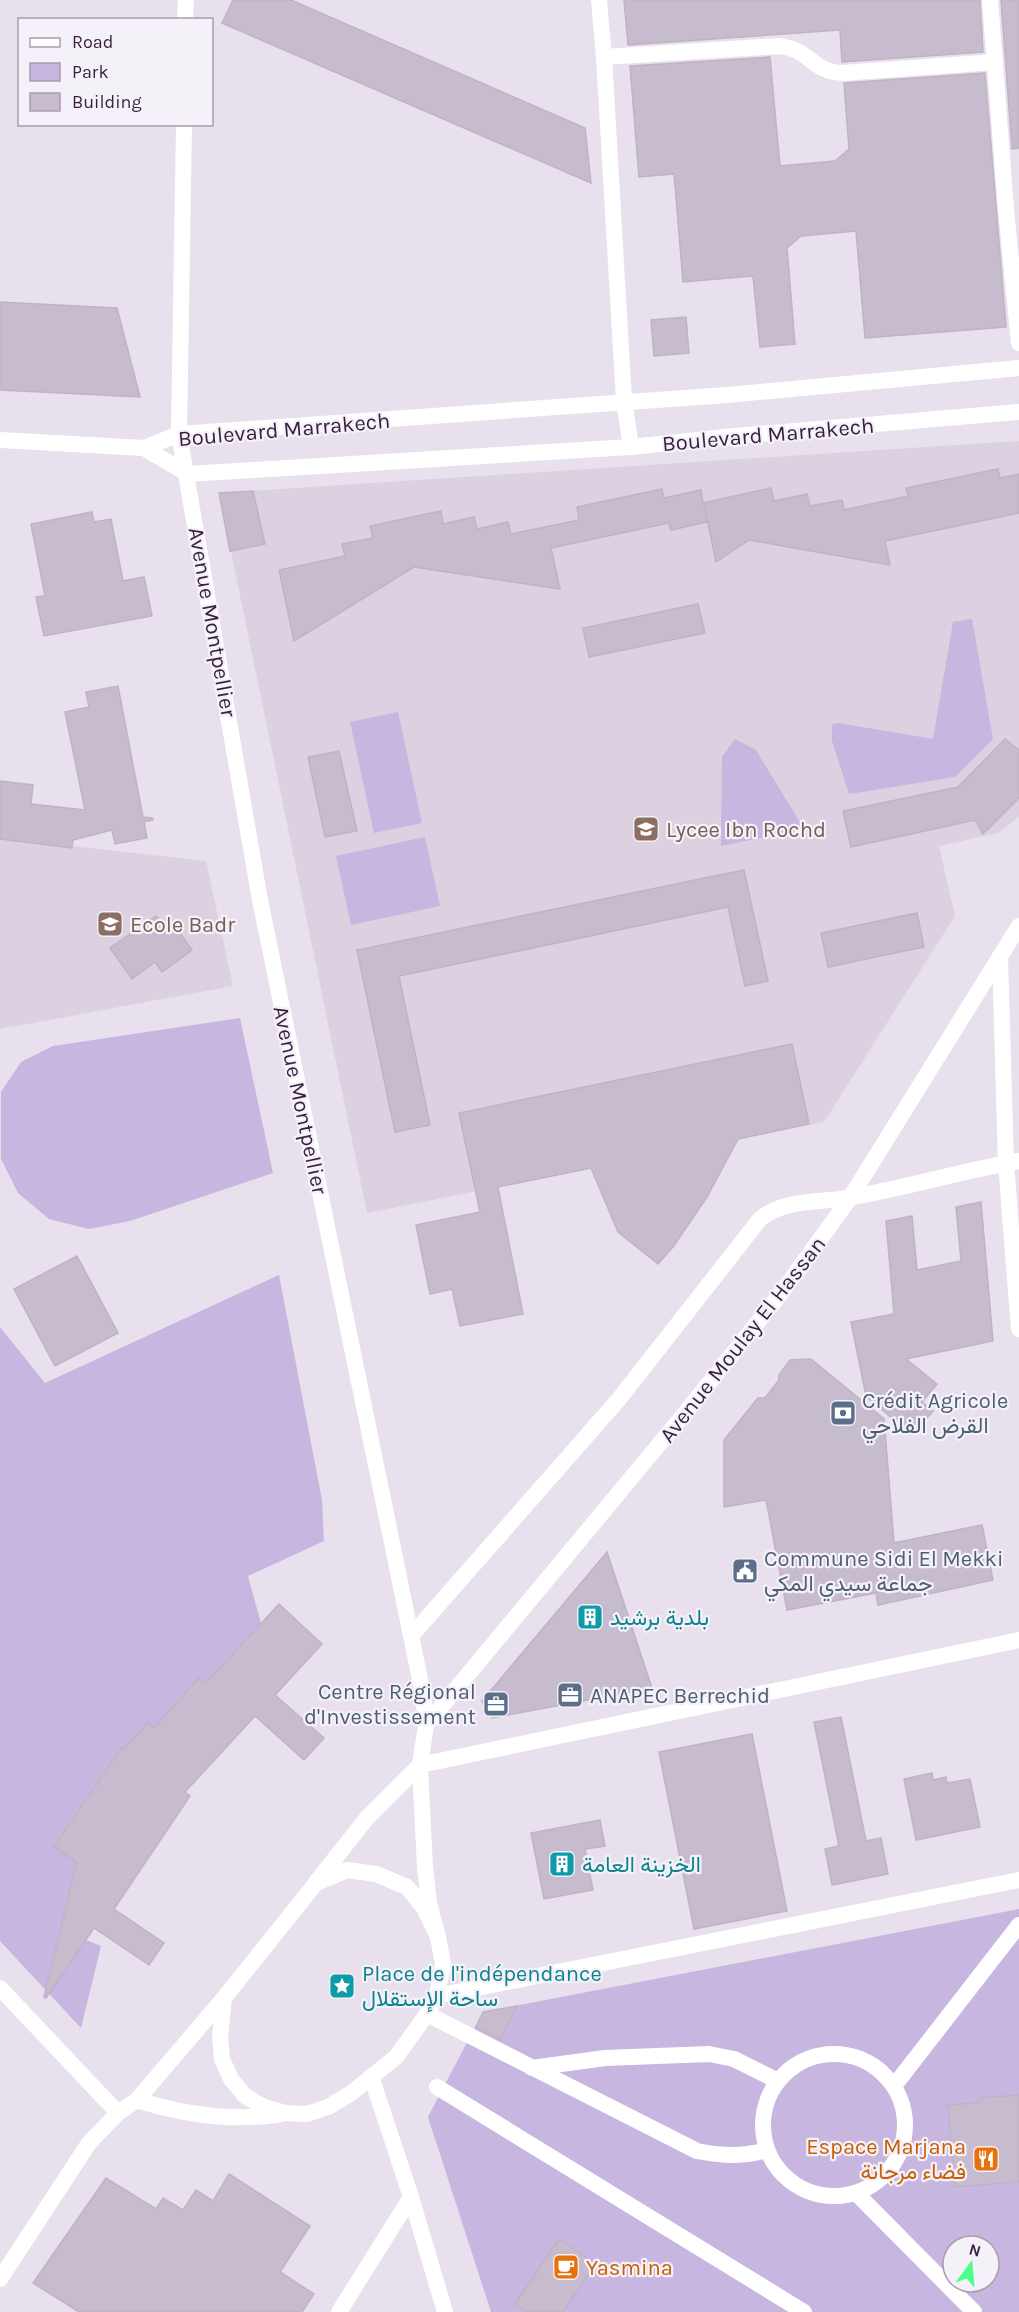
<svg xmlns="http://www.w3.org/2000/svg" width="1019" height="2312" viewBox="0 0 1019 2312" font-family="Karla,Vazirmatn,sans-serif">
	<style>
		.built { fill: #dbd1e0 }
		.green { fill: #c6b6e0; fill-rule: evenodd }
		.building { fill: #c7bccd; stroke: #c0b2c7; stroke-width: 1.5 }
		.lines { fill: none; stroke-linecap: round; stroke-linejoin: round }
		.pedestrian { stroke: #fff; stroke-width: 16 }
		.minor { stroke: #fff; stroke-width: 16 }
		.labels { text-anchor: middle; stroke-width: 4.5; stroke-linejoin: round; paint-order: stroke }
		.street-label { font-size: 22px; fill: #391f3e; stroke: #f5f1f9 }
		.education-label { font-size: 22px; fill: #785e54; stroke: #f5f1f9; text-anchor: start }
		.service-label { font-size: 22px; fill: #4e5e75; stroke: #f5f1f9; text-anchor: start }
		.culture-label { font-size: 22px; fill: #0d838f; stroke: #f5f1f9; text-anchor: start }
		.food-label { font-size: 22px; fill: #c56008; stroke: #f5f1f9; text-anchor: end }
	</style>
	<rect width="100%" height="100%" fill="#e8e0ec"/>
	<g class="built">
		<polygon points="1019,441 1019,817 998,833 939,846 955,916 824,1122 367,1213 219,493"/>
		<polygon points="0,838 206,861 233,986 0,1029"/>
	</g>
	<g class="green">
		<polygon points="972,619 993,739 955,777 849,794 832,741 832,724 838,723 933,739 953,622"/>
		<polygon points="398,712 422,823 374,833 350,722"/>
		<polygon points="735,739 756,750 804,829 721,846 722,757"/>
		<polygon points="425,837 440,906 351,925 336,856"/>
		<polygon points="240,1018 273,1173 130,1221 89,1229 49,1219 18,1193 1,1159 1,1092 21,1062 53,1046"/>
		<polygon points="279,1275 322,1500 324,1541 248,1576 261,1623 205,1684 199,1679 157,1731 123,1750 120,1749 54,1846 77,1862 54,1956 71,1962 86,1940 101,1946 81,2028 0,1941 0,1327 45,1383"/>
		<path d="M 1019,1909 L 1019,2312 L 491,2312 L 428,2117 L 483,2012 ZM 953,2246 L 989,2246 L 989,2282 L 953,2282 Z"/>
	</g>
	<g class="building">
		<polygon points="233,0 291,0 585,128 591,183 222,23"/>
		<polygon points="624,0 980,0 983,52 842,62 840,30 628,45"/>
		<polygon points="1001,0 1019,0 1019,148 1012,149"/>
		<polygon points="770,57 780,166 835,161 849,149 844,83 985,73 1006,327 865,338 856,231 801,236 787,248 795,344 760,347 753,276 683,282 674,174 639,177 630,66"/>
		<polygon points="0,302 117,308 140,397 0,390"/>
		<polygon points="686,317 689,353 654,356 651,320"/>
		<polygon points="998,469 1000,478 1019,474 1019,513 885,541 890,565 749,540 716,562 704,504 707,522 671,530 669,523 551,548 560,589 414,567 294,641 279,570 345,556 342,544 373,538 370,526 441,511 443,524 474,517 477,529 508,522 511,534 579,520 577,507 662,489 664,498 701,490 703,503 771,488 774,501 807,494 810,506 842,500 844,510 908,496 906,488"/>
		<polygon points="253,491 265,544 230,551 219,493"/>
		<polygon points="92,512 94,522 111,519 123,581 144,577 152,616 44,636 36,597 45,596 31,524"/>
		<polygon points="698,604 705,633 589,657 583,628"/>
		<polygon points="118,686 143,817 152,818 153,820 144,822 147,838 115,844 112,830 73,840 72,848 0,839 0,781 33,785 31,804 85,810 65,712 89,707 86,692"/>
		<polygon points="1005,739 1019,750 1019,798 983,834 975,820 851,847 843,811 958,787"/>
		<polygon points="339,751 357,831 325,837 308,757"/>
		<polygon points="744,870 768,981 745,986 728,907 399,976 430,1125 395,1132 357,950"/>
		<polygon points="917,913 924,947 828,967 821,933"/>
		<polygon points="156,916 163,925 171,920 192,950 162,972 155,962 132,979 110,948"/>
		<polygon points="792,1044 809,1124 738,1139 707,1197 673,1247 658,1264 618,1232 591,1168 498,1187 523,1314 460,1326 452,1289 430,1294 416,1225 480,1212 459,1113"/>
		<polygon points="981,1202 993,1341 906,1359 937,1384 922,1402 933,1411 912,1435 866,1396 851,1322 894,1314 886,1221 912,1216 917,1270 961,1261 956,1207"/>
		<polygon points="77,1256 118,1333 55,1366 14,1289"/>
		<polygon points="811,1359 884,1419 894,1543 982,1525 993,1580 878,1605 876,1593 787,1610 766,1500 724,1507 724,1440 758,1398 765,1398 779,1380 779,1375 790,1360"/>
		<polygon points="607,1552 652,1688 492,1718 482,1701"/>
		<polygon points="279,1604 322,1644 275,1695 324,1738 304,1760 255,1716 185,1792 190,1796 114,1909 164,1943 149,1965 94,1928 46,1998 44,1997 77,1862 54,1847 121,1748 123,1750 148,1723 154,1728 199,1678 205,1684"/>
		<polygon points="841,1717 866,1841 881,1838 888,1874 832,1885 825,1849 839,1846 814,1722"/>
		<polygon points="752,1734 787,1911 694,1929 659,1752"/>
		<polygon points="932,1773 933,1780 946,1777 947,1783 970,1779 980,1827 916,1840 904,1779"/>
		<polygon points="600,1820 605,1846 585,1849 593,1890 544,1899 531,1833"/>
		<polygon points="517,2006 500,2039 476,2027 483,2012"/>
		<polygon points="1019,2095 1019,2182 955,2187 948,2105 976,2103 982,2098"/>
		<polygon points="229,2174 310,2226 280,2272 314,2294 302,2312 79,2312 33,2283 106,2178 156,2209 163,2198 183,2210 196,2190 213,2201"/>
		<polygon points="559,2239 595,2264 563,2312 528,2312 515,2304"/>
	</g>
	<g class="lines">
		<g class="pedestrian">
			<path d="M 427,2014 L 697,2151 C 722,2156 743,2157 767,2150"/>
			<circle cx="834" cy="2125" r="71"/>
			<polyline points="532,2068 605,2058 709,2054 734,2059 778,2081"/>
			<polyline points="894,2086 1019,1925"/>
			<polyline points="437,2087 804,2312"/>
			<polyline points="856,2193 974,2312"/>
		</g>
		<g class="minor">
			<polyline points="599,0 604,57 624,401 631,447"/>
			<polyline points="990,0 1006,209 1019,343"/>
			<polyline points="185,20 186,0"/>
			<path d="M 604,57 L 778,46 C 811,49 810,71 842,73 L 995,62"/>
			<polyline points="184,124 179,434 260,900 423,1694 426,1725 420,1765 425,1867 429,1903 438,1937"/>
			<polyline points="0,440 144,448 179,434 727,395 1019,368"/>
			<polyline points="144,448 188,474 631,447 735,436 1019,412"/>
			<polyline points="1000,956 1006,1164 1019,1329"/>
			<path d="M 412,1635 L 619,1399 L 760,1219 C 786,1198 822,1203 853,1197 C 908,1187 963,1171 1019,1161"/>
			<polyline points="426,1725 681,1418 782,1292 850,1198 1019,926"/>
			<polyline points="317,1881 367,1818 420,1765 1019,1640"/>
			<polyline points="0,1988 118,2113"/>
			<polyline points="437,1996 1019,1880"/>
			<polyline points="372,2079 411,2197 445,2312"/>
			<path d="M 137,2100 C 182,2114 234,2122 281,2114"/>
			<polyline points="0,2279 89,2143 118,2113 137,2100 224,1998 316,1883 347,1870 376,1874 407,1887 424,1908 438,1937 443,1964 437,1996 427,2014 396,2057 350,2094 328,2107 307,2114 285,2113 264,2107 245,2096 231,2079 222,2059 220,2037 224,1998"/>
			<polyline points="339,2312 411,2197"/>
		</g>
	</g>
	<defs>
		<symbol id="university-square" viewBox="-11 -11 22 22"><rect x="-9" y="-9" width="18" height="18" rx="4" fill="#8d6e63" stroke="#f5f1f9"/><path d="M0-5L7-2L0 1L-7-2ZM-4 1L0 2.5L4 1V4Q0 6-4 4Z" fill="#fff"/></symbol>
		<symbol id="school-square" viewBox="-11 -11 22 22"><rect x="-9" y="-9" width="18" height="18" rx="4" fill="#8d6e63" stroke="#f5f1f9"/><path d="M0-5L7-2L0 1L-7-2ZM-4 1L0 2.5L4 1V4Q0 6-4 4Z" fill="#fff"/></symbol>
		<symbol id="bank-square" viewBox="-11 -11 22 22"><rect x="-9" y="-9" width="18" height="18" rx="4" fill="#5c6f8a" stroke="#f5f1f9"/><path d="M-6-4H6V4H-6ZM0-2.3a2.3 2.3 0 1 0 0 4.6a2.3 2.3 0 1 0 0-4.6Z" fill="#fff"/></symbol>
		<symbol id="civic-square" viewBox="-11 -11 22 22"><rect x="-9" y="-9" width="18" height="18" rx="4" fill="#5c6f8a" stroke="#f5f1f9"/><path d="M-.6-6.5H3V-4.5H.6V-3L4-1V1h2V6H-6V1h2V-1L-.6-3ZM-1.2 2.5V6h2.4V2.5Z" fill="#fff"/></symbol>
		<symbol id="building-square" viewBox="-11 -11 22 22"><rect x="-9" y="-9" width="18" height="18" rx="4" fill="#0f9aa8" stroke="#f5f1f9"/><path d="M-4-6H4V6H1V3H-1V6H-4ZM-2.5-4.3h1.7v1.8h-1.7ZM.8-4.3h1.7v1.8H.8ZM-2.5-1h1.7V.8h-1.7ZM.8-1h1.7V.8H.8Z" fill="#fff"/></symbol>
		<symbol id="office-square" viewBox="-11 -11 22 22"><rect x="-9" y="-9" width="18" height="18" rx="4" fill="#5c6f8a" stroke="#f5f1f9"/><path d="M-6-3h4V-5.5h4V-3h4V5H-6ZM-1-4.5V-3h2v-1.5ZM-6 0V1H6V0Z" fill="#fff"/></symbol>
		<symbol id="sight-square" viewBox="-11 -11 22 22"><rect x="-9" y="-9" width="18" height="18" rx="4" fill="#0f9aa8" stroke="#f5f1f9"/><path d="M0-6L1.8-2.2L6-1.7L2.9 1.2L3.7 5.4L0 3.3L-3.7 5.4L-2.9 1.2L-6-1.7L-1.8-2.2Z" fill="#fff"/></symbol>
		<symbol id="restaurant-square" viewBox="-11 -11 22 22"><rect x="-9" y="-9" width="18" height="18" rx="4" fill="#e8710a" stroke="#f5f1f9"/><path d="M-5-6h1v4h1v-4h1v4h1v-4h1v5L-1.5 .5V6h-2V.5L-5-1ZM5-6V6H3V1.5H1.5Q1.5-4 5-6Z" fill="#fff"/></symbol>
		<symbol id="cafe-square" viewBox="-11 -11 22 22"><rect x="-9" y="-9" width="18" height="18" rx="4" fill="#e8710a" stroke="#f5f1f9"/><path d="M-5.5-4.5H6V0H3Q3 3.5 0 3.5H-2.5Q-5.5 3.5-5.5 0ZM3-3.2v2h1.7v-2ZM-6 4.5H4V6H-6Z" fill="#fff"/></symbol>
	</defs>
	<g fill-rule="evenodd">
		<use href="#university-square" x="631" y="814" width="30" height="30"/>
		<use href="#school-square" x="95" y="909" width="30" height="30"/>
		<use href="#bank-square" x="828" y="1398" width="30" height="30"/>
		<use href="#civic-square" x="730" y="1556" width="30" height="30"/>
		<use href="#building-square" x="575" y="1602" width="30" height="30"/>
		<use href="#office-square" x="555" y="1680" width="30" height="30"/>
		<use href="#office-square" x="481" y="1689" width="30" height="30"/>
		<use href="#building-square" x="547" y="1849" width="30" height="30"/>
		<use href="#sight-square" x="327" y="1971" width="30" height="30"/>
		<use href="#restaurant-square" x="971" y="2144" width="30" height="30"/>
		<use href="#cafe-square" x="551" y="2252" width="30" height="30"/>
	</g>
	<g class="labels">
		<g class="street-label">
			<text transform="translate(284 429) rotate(-5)" y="8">Boulevard Marrakech</text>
			<text transform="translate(768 434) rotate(-5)" y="8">Boulevard Marrakech</text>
			<text transform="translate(213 622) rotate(80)" y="8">Avenue Montpellier</text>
			<text transform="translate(301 1100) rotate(78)" y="8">Avenue Montpellier</text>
			<text transform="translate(742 1339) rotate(-52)" y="8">Avenue Moulay El Hassan</text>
		</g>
		<g class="education-label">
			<text x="666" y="837">Lycee Ibn Rochd</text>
			<text x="130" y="932">Ecole Badr</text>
		</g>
		<g class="service-label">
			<text x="862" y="1408">Crédit Agricole<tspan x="862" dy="25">القرض الفلاحي</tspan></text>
			<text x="764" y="1566">Commune Sidi El Mekki<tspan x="764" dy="25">جماعة سيدي المكي</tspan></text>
			<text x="476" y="1699" text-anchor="end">Centre Régional<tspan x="476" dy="25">d'Investissement</tspan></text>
			<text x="590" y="1703">ANAPEC Berrechid</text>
		</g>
		<g class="culture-label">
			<text x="610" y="1625">بلدية برشيد</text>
			<text x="582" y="1872">الخزينة العامة</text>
			<text x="362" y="1981">Place de l'indépendance<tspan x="362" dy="25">ساحة الإستقلال</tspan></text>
		</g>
		<g class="food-label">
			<text x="966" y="2154">Espace Marjana<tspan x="966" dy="25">فضاء مرجانة</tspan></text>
			<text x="586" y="2275" text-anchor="start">Yasmina</text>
		</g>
	</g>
	<rect x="18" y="18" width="195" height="108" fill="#f5f1f9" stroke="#aa9dae" stroke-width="1.5"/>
	<rect x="30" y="38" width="30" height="9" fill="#ffffff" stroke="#aa9dae" stroke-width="1.5"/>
	<text x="72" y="48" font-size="18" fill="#391f3e">Road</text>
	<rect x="30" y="63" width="30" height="18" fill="#c6b6e0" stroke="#aa9dae" stroke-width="1.5"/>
	<text x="72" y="78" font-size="18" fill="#391f3e">Park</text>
	<rect x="30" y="93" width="30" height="18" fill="#c7bccd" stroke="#aa9dae" stroke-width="1.5"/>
	<text x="72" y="108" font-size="18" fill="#391f3e">Building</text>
	<g transform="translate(971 2264) rotate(16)"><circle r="28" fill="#f5f1f9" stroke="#aa9dae" stroke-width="1.5"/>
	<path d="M0-4.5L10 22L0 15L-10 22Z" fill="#4bff89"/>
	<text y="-9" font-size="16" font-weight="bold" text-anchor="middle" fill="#391f3e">N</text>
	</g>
</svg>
